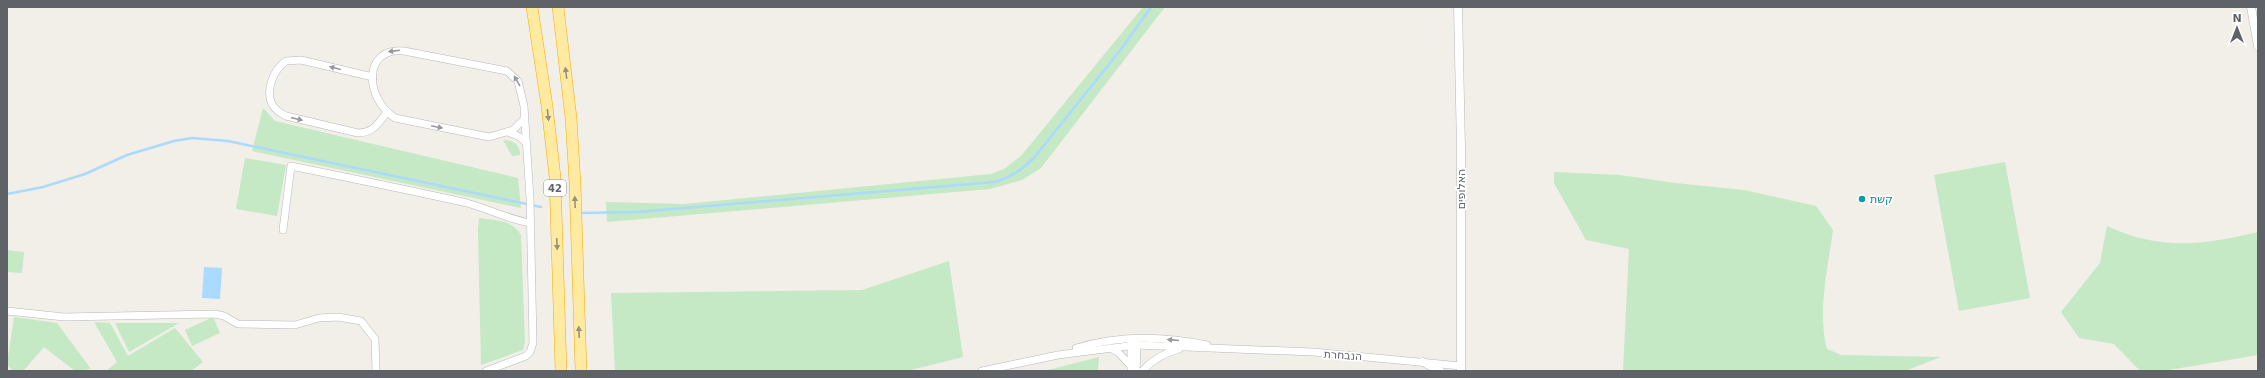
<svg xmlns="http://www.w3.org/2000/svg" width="2265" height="378" viewBox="0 0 2265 378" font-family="'DejaVu Sans','Noto Sans Hebrew',sans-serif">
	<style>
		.green { fill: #c5e8c5 }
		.water { fill: #aadaff }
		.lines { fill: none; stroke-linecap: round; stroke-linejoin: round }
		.stream { stroke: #aadaff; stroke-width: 2.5 }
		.minor-casing { stroke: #b5b8bc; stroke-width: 8 }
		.tertiary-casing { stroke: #b5b8bc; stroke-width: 9 }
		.trunk-casing { stroke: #f9ab00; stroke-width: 12 }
		.minor { stroke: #fff; stroke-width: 7 }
		.tertiary { stroke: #fff; stroke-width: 8 }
		.trunk { stroke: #feeaa1; stroke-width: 11 }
		.oneway { fill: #979a9d }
		.oneway2 { fill: #97927c }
		.culture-dot { fill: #0f9aa8; stroke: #fff; stroke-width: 1.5 }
		.labels { text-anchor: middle; stroke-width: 3.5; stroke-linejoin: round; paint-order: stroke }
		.shield { fill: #fff; stroke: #8f9295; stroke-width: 1 }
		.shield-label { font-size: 10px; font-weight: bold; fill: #5f6368 }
		.street-label { font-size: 11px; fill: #5f6368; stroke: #fff }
		.culture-label { font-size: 11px; fill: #0d838f; stroke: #fff; text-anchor: start }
	</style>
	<rect width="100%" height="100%" fill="#f1efe8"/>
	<g class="green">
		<polygon points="1143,7 1165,7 1041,168 1022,180 990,189 607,222 606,202 684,204 991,174 1004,169 1021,156"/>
		<polygon points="263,108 275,121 518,178 521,208 252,151"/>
		<path d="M 503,140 C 513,140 520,144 520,155 L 512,156 Z"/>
		<polygon points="245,158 286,165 277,216 236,209"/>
		<polygon points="2005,162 2030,298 1959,311 1934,175"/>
		<path d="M 1554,172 L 1620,175 L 1675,183 L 1744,190 L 1816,206 L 1833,230 C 1828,268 1817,312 1827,349 L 1841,355 L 1941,357 L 1905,371 L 1623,371 L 1629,249 L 1586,240 L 1554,183 Z"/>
		<path d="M 479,218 C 495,220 513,220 521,235 L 525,342 L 523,350 L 481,365 L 478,230 Z"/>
		<path d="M 2107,226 C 2160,251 2203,245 2258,232 L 2258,355 L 2163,371 L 2140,371 L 2114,344 L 2079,338 L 2061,312 L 2100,263 Z"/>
		<polygon points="7,250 24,252 22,273 7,272"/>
		<polygon points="949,261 963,357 907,371 615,371 611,293 862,290"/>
		<polygon points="14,317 57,323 91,369 75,371 44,347 23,371 13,371 7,364"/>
		<polygon points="213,317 220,333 192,346 185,330"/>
		<polygon points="94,322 110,323 128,356 175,328 203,362 191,371 106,371 117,362"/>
		<polygon points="115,323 179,323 129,352"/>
		<polygon points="1099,357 1098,371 1044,371"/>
	</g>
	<polygon class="water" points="204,267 222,268 220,299 202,298"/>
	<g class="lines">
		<g class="stream">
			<polyline points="7,194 43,187 85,174 127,155 174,141 192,138 228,141 541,207"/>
			<path d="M 579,213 L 637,212 L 994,182 C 1010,178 1021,170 1033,159 L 1122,48 L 1151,7"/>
		</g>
		<defs>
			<g id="minor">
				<path d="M 373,77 L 301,60 L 286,61 C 274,69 265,90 272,104 C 275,110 280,113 286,116 L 358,133 C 373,133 379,123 387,112"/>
				<polyline points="508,132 520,137 527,144"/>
				<path d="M 283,230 L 291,166 C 350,178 409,190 467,203 C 488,209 508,219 530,223"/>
				<polyline points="7,311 64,317 215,314 224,316 238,324 295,325 319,318 338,317 361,321 375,339 376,371"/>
				<polyline points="1134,342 1137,349 1136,371"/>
				<path d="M 1076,348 C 1119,335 1164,336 1207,345"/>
				<polyline points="1110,348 1118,352 1130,365"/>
				<path d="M 486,371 L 526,356 L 530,352 L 533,343 L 530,198 L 524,106 L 518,81 L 507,71 L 404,51 C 362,47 365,99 395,118 L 489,137 L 513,130 L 524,119"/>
				<polyline points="982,371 1058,355 1136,345 1313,352 1461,366"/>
				<polyline points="1131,371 1131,342"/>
				<path d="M 1142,371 C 1153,359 1164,353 1179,349"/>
			</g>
			<g id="tertiary">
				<polyline points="1458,7 1461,149 1461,371"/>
				<polyline points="2251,7 2258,46"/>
				<polyline points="1423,362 1440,371"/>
			</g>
			<g id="trunk">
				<polyline points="532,7 547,106 555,177 561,371"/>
				<polyline points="558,7 571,118 575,183 581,371"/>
			</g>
		</defs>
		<use href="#minor" class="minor-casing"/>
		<use href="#tertiary" class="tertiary-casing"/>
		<use href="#trunk" class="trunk-casing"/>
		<use href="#minor" class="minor"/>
		<use href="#tertiary" class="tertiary"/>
		<use href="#trunk" class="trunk"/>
	</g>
	<defs><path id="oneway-solid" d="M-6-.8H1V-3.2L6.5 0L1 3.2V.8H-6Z"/></defs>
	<g class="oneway">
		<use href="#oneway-solid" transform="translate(394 51) rotate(173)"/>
		<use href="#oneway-solid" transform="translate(335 68) rotate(-166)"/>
		<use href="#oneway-solid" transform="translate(517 81) rotate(-120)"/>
		<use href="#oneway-solid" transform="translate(297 119) rotate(13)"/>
		<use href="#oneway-solid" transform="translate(437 127) rotate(12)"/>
		<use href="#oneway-solid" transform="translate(1173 340) rotate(-175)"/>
	</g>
	<g class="oneway2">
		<use href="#oneway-solid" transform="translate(566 73) rotate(-97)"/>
		<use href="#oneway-solid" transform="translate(548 115) rotate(84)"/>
		<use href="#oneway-solid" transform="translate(575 202) rotate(-92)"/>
		<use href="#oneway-solid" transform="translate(557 244) rotate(88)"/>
		<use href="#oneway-solid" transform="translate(579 332) rotate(-92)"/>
	</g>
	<circle class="culture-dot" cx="1862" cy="199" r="4"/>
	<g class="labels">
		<rect class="shield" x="544" y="180" width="22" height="16" rx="3"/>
		<g class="shield-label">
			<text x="555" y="192">42</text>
		</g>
		<g class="street-label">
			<text transform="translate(1461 189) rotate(-90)" y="4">האלופים</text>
			<text transform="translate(1343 355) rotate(4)" y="4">הנבחרת</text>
		</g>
		<g class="culture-label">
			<text x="1870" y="203">קשת</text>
		</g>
	</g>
	<rect width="2265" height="378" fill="none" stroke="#5f6368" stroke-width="16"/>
	<g transform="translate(2237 28)" stroke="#ffffff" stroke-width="3" paint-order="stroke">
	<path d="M0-3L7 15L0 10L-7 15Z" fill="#5f6368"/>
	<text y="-6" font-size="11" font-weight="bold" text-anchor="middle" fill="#5f6368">N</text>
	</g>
</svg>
